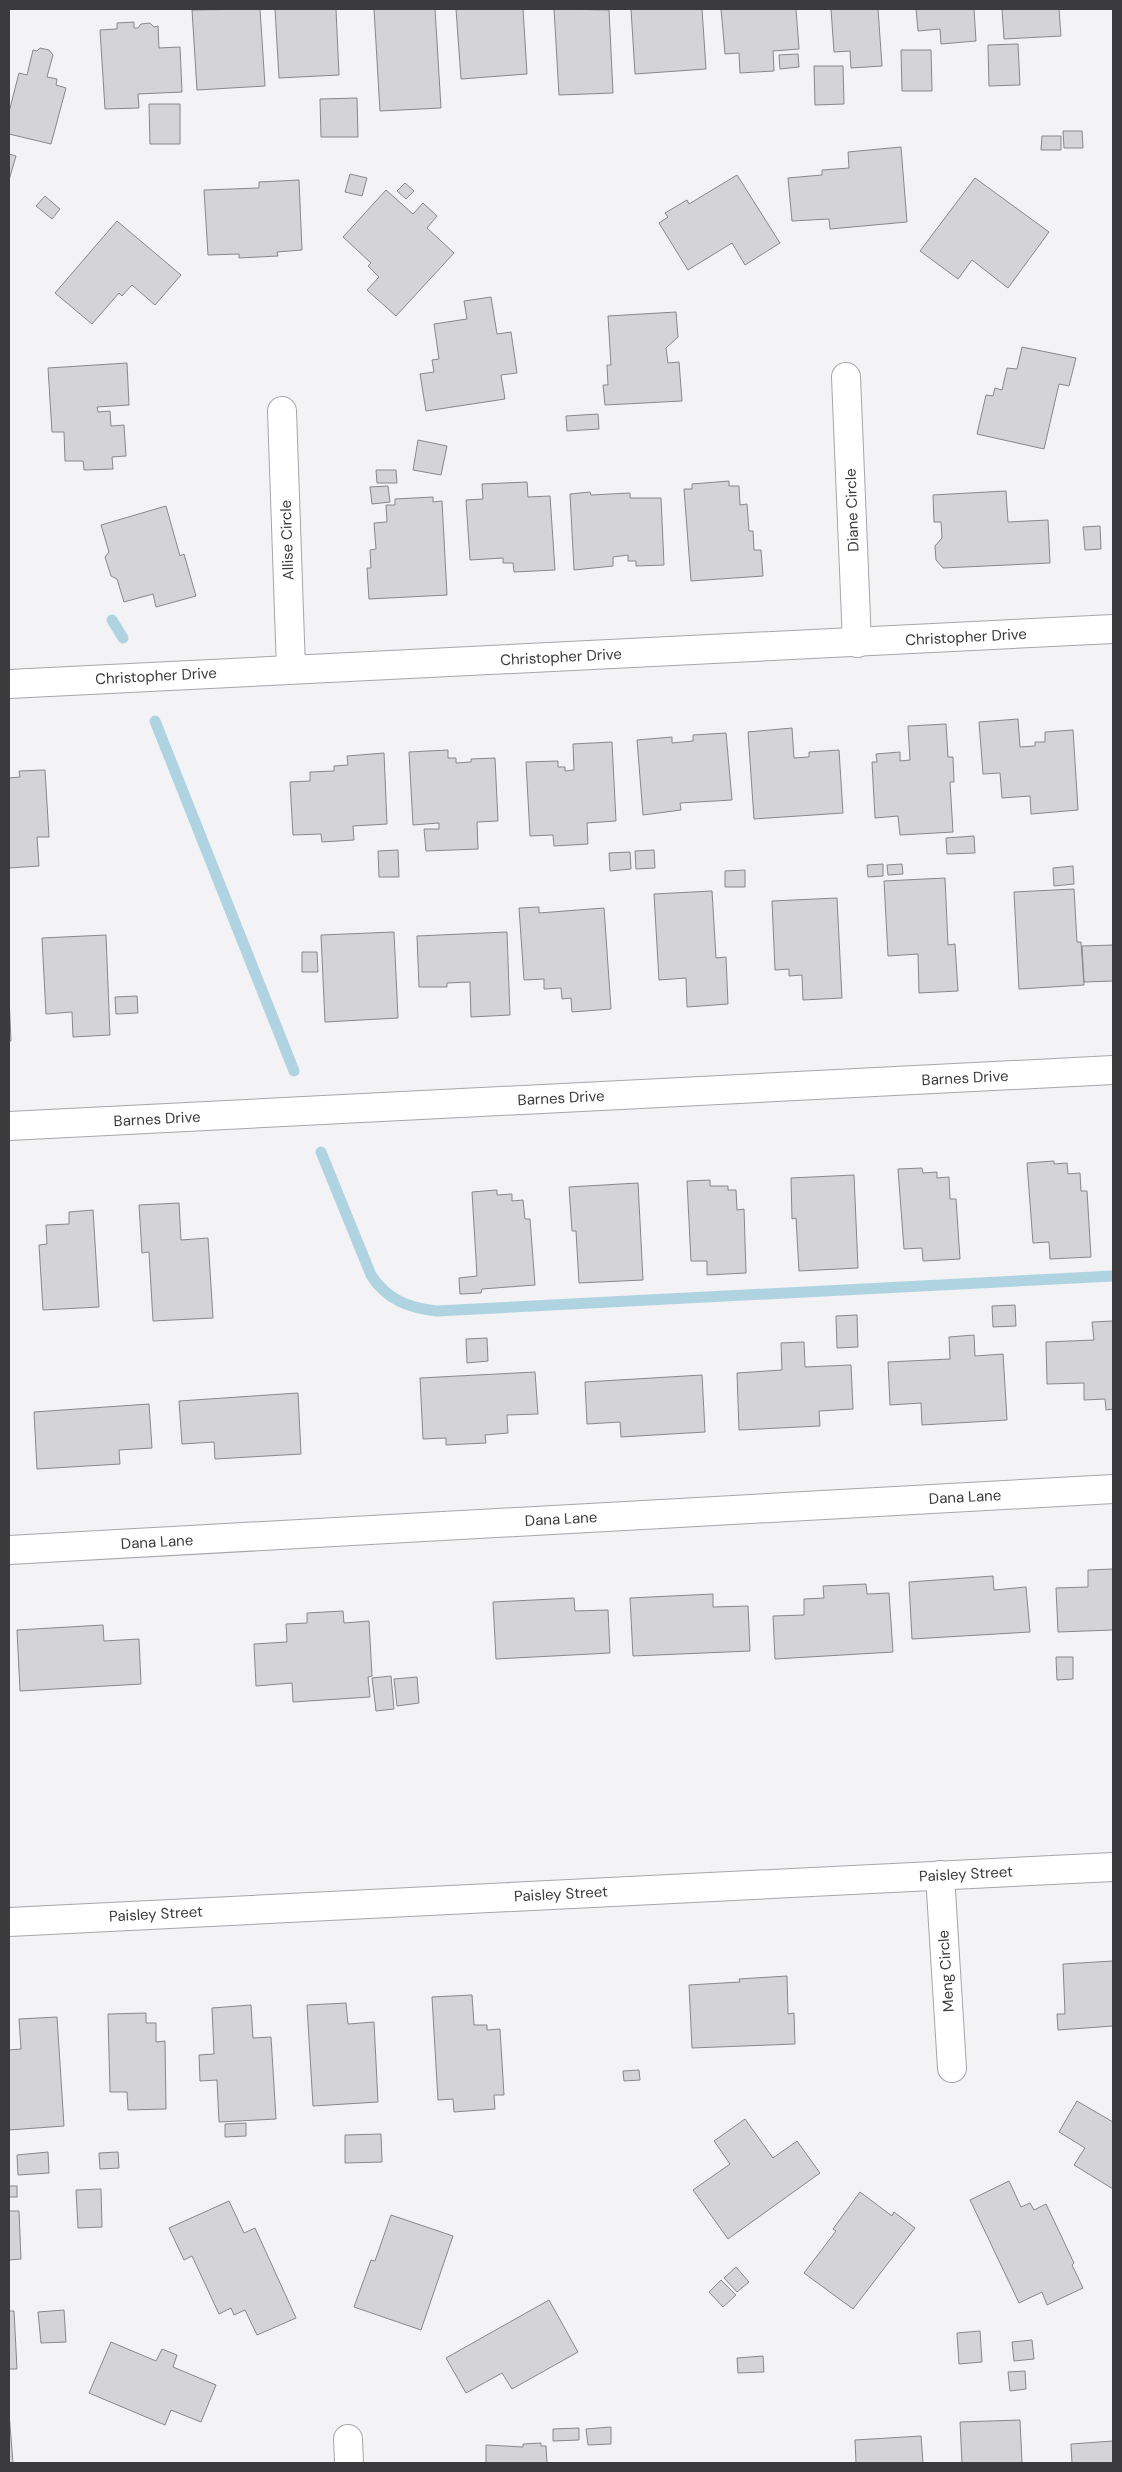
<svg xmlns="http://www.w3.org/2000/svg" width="1122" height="2472" viewBox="0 0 1122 2472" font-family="'DM Sans',sans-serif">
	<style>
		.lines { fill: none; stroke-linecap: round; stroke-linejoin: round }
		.stream { stroke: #b0d3e1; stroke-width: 11 }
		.building { fill: #d4d4d7; stroke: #88878b }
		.minor-casing { stroke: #a6a6aa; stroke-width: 30 }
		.minor { stroke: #fff; stroke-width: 28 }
		.labels { text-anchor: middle; stroke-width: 4; stroke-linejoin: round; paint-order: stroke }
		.street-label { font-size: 15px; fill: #3b3b3d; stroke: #fff }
	</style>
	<rect width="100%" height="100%" fill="#f3f3f6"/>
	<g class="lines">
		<g class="stream">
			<polyline points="112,620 123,638"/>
			<polyline points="155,721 294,1071"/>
			<path d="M 321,1152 L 371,1275 C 386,1299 408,1308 437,1311 L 1113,1276"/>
		</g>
	</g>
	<g class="building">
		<polygon points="260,9 265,86 197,90 192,10"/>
		<polygon points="275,9 336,9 339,75 279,78"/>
		<polygon points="374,9 435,9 441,108 380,111"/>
		<polygon points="456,9 523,9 527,74 461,79"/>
		<polygon points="554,9 609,10 613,93 559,95"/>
		<polygon points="631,9 702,9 706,69 635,74"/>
		<polygon points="721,9 796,9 799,49 773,51 774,71 740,73 739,53 725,54"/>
		<polygon points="831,9 878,9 882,66 851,68 850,51 834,52"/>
		<polygon points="916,9 974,9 976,41 941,44 940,29 918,31"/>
		<polygon points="1002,9 1059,9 1061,36 1004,39"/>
		<polygon points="134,22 134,28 138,28 141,24 150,23 154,27 158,26 159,48 180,47 182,92 138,94 139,108 105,109 100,30 117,29 117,23"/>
		<polygon points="1016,44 1018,44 1020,85 989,86 988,45"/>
		<polygon points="40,48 49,50 53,55 47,77 57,79 56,85 66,88 51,144 9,134 9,112 19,73 27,75 33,50 37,51"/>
		<polygon points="901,50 931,50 932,91 902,91"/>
		<polygon points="798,54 799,67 780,69 779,55"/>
		<polygon points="814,66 843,66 844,104 815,105"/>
		<polygon points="357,98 358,137 321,137 320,99"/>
		<polygon points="149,104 180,104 180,144 150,144"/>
		<polygon points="1063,131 1082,131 1083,148 1064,148"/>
		<polygon points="1042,136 1061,136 1061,150 1041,150"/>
		<polygon points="901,147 907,222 830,229 829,219 792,221 788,178 822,175 822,170 849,168 848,152"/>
		<polygon points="9,154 16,156 9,180"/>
		<polygon points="350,174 367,178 362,196 345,192"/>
		<polygon points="737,175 780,243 745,265 732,243 688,270 659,223 668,217 665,213 687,200 689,204"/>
		<polygon points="975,178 1049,232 1008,288 972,260 958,279 920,251"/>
		<polygon points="299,180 302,250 277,252 278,256 239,258 239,254 208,255 204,190 259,188 259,182"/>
		<polygon points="405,183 414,191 406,199 397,191"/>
		<polygon points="386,190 413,214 423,203 437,216 427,228 454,253 396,316 367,290 379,277 368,266 371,263 343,237"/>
		<polygon points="45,196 60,209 52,219 36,206"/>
		<polygon points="117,221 181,275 155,305 132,285 122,296 119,293 92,324 55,293"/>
		<polygon points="491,297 497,334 511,332 517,373 501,375 505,399 426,411 420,374 434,372 432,360 439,359 434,324 467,319 464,301"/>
		<polygon points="676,312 678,337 666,348 668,363 679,362 682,401 605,405 603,385 608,385 607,365 611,365 608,316"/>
		<polygon points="1022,347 1076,358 1069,386 1059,384 1044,449 977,434 986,395 993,396 995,388 1002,390 1007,368 1017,369"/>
		<polygon points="127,363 129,405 97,407 98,412 110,411 111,426 124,425 126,456 112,457 113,469 84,470 83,461 65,461 64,432 52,432 48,368"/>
		<polygon points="598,414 599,429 567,431 566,416"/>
		<polygon points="418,440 447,446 441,475 413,470"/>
		<polygon points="376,470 396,470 397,483 377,483"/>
		<polygon points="729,481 729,486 739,486 740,505 747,504 749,531 753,531 754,550 761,550 763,576 691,581 684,489 692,489 692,484"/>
		<polygon points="527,482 528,497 550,496 555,570 514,572 513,563 503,563 503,558 470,560 466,500 483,499 482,484"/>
		<polygon points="388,486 390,502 372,504 370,487"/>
		<polygon points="1006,491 1008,522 1048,520 1050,563 943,568 936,560 935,546 942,538 941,522 934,522 933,495"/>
		<polygon points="590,492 591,495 630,493 630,498 661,498 664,565 636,566 636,561 628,561 628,555 613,557 613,566 574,570 570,494"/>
		<polygon points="433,497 433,502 442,501 447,595 369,599 367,568 371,568 370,550 376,549 374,523 387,522 386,505 395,505 395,499"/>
		<polygon points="166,506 180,556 184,554 196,596 156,607 153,594 124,602 117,579 111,576 105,557 109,552 101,525"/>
		<polygon points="1100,526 1101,549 1085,550 1083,527"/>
		<polygon points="1018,719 1020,747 1035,746 1035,742 1045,742 1045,732 1073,730 1078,810 1031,814 1030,796 1002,798 1000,773 983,774 979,722"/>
		<polygon points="946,724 948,757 953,757 954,782 950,782 953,832 900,835 898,816 875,818 872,762 877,762 876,754 900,752 900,761 910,760 908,726"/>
		<polygon points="792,728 794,758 809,757 809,752 839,750 843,813 754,819 748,732"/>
		<polygon points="726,733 732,800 680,803 681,810 643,815 637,740 672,737 672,743 693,741 693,735"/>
		<polygon points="612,742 616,821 587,823 588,844 554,846 553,835 530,836 526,762 558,761 558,767 565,767 565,771 574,770 573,744"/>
		<polygon points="448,750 448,758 456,758 456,763 471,762 471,759 495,758 498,821 477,822 478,849 426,851 424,829 439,829 439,823 413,825 409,752"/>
		<polygon points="384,753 387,824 353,826 354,840 322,842 321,834 293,835 290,782 310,781 310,772 334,771 334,766 348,765 347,756"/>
		<polygon points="45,770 49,837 37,837 39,866 9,868 9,778 20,777 19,771"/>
		<polygon points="974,836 975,853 947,854 946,838"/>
		<polygon points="398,850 399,877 379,877 378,851"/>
		<polygon points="654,850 655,868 636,869 635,851"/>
		<polygon points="630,852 631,869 610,871 609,853"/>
		<polygon points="883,864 883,876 868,877 867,865"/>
		<polygon points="902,864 903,874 888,875 887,865"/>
		<polygon points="1073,866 1074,884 1054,886 1053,868"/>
		<polygon points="745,870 745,887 725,887 725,871"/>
		<polygon points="945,878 948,945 955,944 958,991 919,993 918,954 888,956 884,881"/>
		<polygon points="1074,889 1077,942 1081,942 1084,985 1019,989 1014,892"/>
		<polygon points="712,891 716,958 726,957 728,1004 687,1007 686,978 659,980 654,894"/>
		<polygon points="837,898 842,998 803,1000 802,975 789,976 789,969 775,970 772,901"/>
		<polygon points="539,907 539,913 604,908 611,1009 572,1012 571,998 562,999 561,988 544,989 544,979 524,980 519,908"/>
		<polygon points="394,932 398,1018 325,1022 321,935"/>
		<polygon points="507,932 510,1015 471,1017 470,982 447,983 447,987 419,987 417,936"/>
		<polygon points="106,935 110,1035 73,1037 72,1012 46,1014 42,938"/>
		<polygon points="1113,945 1113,981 1084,982 1082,946"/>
		<polygon points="302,952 317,952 318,972 302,972"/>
		<polygon points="9,996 11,1041 9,1041"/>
		<polygon points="137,996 138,1013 116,1014 115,997"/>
		<polygon points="1054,1161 1054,1164 1067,1163 1068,1174 1080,1173 1081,1191 1087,1191 1091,1257 1050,1259 1049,1242 1033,1243 1027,1163"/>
		<polygon points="922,1168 923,1173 937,1172 937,1178 949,1177 950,1199 956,1199 960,1259 923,1261 922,1248 904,1249 898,1169"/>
		<polygon points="854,1175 858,1268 799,1271 796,1218 792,1219 791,1178"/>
		<polygon points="710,1180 710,1186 728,1186 728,1190 736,1190 737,1210 744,1209 746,1273 707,1275 707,1261 691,1261 687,1181"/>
		<polygon points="638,1183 643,1280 579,1283 576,1231 572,1231 569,1187"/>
		<polygon points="497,1190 497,1195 512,1194 512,1201 523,1200 525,1219 530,1219 535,1285 482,1289 481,1293 460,1294 459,1278 477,1276 472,1192"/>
		<polygon points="179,1203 181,1240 208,1238 213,1318 153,1321 149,1252 142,1253 139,1205"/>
		<polygon points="93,1210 99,1307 43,1310 39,1245 47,1244 46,1225 69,1224 69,1212"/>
		<polygon points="1015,1305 1016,1326 993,1327 992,1306"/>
		<polygon points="857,1315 858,1347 837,1348 836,1316"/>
		<polygon points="1113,1321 1113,1409 1106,1410 1105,1399 1084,1400 1084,1383 1047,1384 1046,1342 1094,1340 1092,1322"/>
		<polygon points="974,1335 975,1356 1003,1354 1007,1420 922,1425 921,1403 890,1405 888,1362 950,1359 949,1337"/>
		<polygon points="487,1338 488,1361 467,1363 466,1339"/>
		<polygon points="804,1342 805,1367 851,1365 853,1409 819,1411 820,1426 739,1430 737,1373 782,1370 781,1343"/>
		<polygon points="535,1372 538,1414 507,1415 508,1433 485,1435 486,1443 446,1445 446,1438 423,1439 420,1378"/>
		<polygon points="702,1375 705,1432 621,1437 620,1422 587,1424 585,1382"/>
		<polygon points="298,1393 301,1454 215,1459 214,1442 182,1444 179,1401"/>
		<polygon points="149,1404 152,1448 119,1450 120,1464 37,1469 34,1412"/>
		<polygon points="1113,1569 1113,1630 1058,1632 1056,1588 1088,1587 1088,1570"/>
		<polygon points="993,1576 994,1590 1026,1587 1030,1632 912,1639 909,1582"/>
		<polygon points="866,1584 867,1594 889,1593 893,1652 775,1659 773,1616 804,1615 804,1599 824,1598 823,1586"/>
		<polygon points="713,1594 713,1607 748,1606 750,1651 633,1656 630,1598"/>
		<polygon points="574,1598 575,1611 608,1610 610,1653 496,1659 493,1602"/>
		<polygon points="343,1611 344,1623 369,1621 372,1676 368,1677 370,1697 293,1702 292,1683 256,1686 254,1644 287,1642 286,1624 307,1623 307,1613"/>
		<polygon points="103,1625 104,1641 139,1639 141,1684 20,1691 17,1630"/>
		<polygon points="1056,1657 1073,1657 1073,1679 1057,1680"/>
		<polygon points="391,1676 394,1709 376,1711 372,1678"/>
		<polygon points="417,1677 419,1703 397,1706 394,1679"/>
		<polygon points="1113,1961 1113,2026 1058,2030 1057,2014 1065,2014 1063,1964"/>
		<polygon points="787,1976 788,2014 794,2013 795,2044 692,2048 689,1985 740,1982 739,1979"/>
		<polygon points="472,1995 474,2025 487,2025 487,2030 500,2029 504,2095 494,2095 495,2109 454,2112 453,2099 438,2100 432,1997"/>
		<polygon points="346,2003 348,2024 374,2022 378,2102 313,2106 307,2005"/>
		<polygon points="251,2005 253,2038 271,2037 276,2119 219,2122 217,2080 200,2081 199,2055 214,2054 212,2008"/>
		<polygon points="146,2013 146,2023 156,2023 156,2042 165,2041 166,2109 128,2110 127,2092 110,2092 108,2014"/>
		<polygon points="57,2017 64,2126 9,2130 9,2050 21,2049 19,2019"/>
		<polygon points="639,2070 640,2080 624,2081 623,2071"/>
		<polygon points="1077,2101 1113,2122 1113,2189 1074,2165 1085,2148 1059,2132"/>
		<polygon points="745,2119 773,2158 797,2141 820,2173 728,2239 693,2190 730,2164 714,2141"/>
		<polygon points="246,2123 246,2136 225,2137 225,2124"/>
		<polygon points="381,2134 382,2162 345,2163 345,2135"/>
		<polygon points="48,2152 49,2173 18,2175 17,2155"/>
		<polygon points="118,2152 119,2168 100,2169 99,2153"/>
		<polygon points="1009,2181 1021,2207 1030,2203 1034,2210 1046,2204 1074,2263 1072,2265 1083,2288 1047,2305 1042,2292 1019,2303 970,2200"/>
		<rect x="9" y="2186" width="8" height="11"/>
		<polygon points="101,2189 102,2227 78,2228 76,2190"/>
		<polygon points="860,2192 892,2216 894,2212 915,2228 853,2309 804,2273 836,2231 833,2229"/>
		<polygon points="229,2201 244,2233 255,2228 296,2318 257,2335 245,2310 234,2315 231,2308 219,2314 192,2256 184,2260 169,2228"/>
		<polygon points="9,2211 19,2211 21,2259 9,2260"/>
		<polygon points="391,2215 453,2236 421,2330 354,2307 371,2260 375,2261"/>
		<polygon points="736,2267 749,2282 737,2292 724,2278"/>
		<polygon points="721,2280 736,2295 723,2307 709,2292"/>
		<polygon points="549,2300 578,2352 512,2389 502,2373 466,2393 446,2358"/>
		<polygon points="64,2310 66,2342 41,2343 38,2312"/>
		<polygon points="9,2311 14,2311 17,2369 9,2369"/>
		<polygon points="980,2331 982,2362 959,2364 957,2333"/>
		<polygon points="1032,2340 1034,2359 1014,2361 1012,2342"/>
		<polygon points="111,2342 156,2361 162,2349 177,2355 173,2367 216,2385 201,2422 171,2410 165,2425 89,2393"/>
		<polygon points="763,2356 764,2372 738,2373 737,2358"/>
		<polygon points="1025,2371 1026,2389 1010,2391 1008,2372"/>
		<polygon points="9,2413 13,2463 9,2463"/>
		<polygon points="1020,2420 1022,2463 962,2463 960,2422"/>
		<polygon points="611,2427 611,2444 588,2445 586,2429"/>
		<polygon points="579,2428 579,2440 553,2441 553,2429"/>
		<polygon points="921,2436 923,2463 856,2463 855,2440"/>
		<polygon points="1113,2441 1113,2463 1072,2463 1071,2444"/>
		<polygon points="541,2443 541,2446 546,2446 547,2463 486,2463 486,2445 523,2447 523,2444"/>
	</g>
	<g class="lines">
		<defs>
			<g id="minor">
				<polyline points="846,377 857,643"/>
				<polyline points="282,411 291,669"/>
				<polyline points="9,684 1113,629"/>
				<polyline points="9,1126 1113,1070"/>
				<polyline points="9,1550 1113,1489"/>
				<polyline points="940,1875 952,2068"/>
				<polyline points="9,1922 1113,1867"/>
				<polyline points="348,2439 349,2463"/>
			</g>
		</defs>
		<use href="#minor" class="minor-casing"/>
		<use href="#minor" class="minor"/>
	</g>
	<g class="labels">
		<g class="street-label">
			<text transform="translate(852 510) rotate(-92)" y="5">Diane Circle</text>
			<text transform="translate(287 540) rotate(-92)" y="5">Allise Circle</text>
			<text transform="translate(966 637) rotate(-3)" y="5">Christopher Drive</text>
			<text transform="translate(561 657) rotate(-3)" y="5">Christopher Drive</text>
			<text transform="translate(156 676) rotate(-3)" y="5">Christopher Drive</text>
			<text transform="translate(965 1078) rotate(-3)" y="5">Barnes Drive</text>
			<text transform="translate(561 1098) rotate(-3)" y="5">Barnes Drive</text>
			<text transform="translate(157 1119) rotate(-3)" y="5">Barnes Drive</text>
			<text transform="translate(965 1497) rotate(-3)" y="5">Dana Lane</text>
			<text transform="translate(561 1519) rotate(-3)" y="5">Dana Lane</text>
			<text transform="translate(157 1542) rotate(-3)" y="5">Dana Lane</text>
			<text transform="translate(966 1874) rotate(-3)" y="5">Paisley Street</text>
			<text transform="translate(561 1894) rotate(-3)" y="5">Paisley Street</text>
			<text transform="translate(156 1914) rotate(-3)" y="5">Paisley Street</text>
			<text transform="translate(946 1971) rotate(-94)" y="5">Meng Circle</text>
		</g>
	</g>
	<rect width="1122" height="2472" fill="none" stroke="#3b3b3d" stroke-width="20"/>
</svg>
